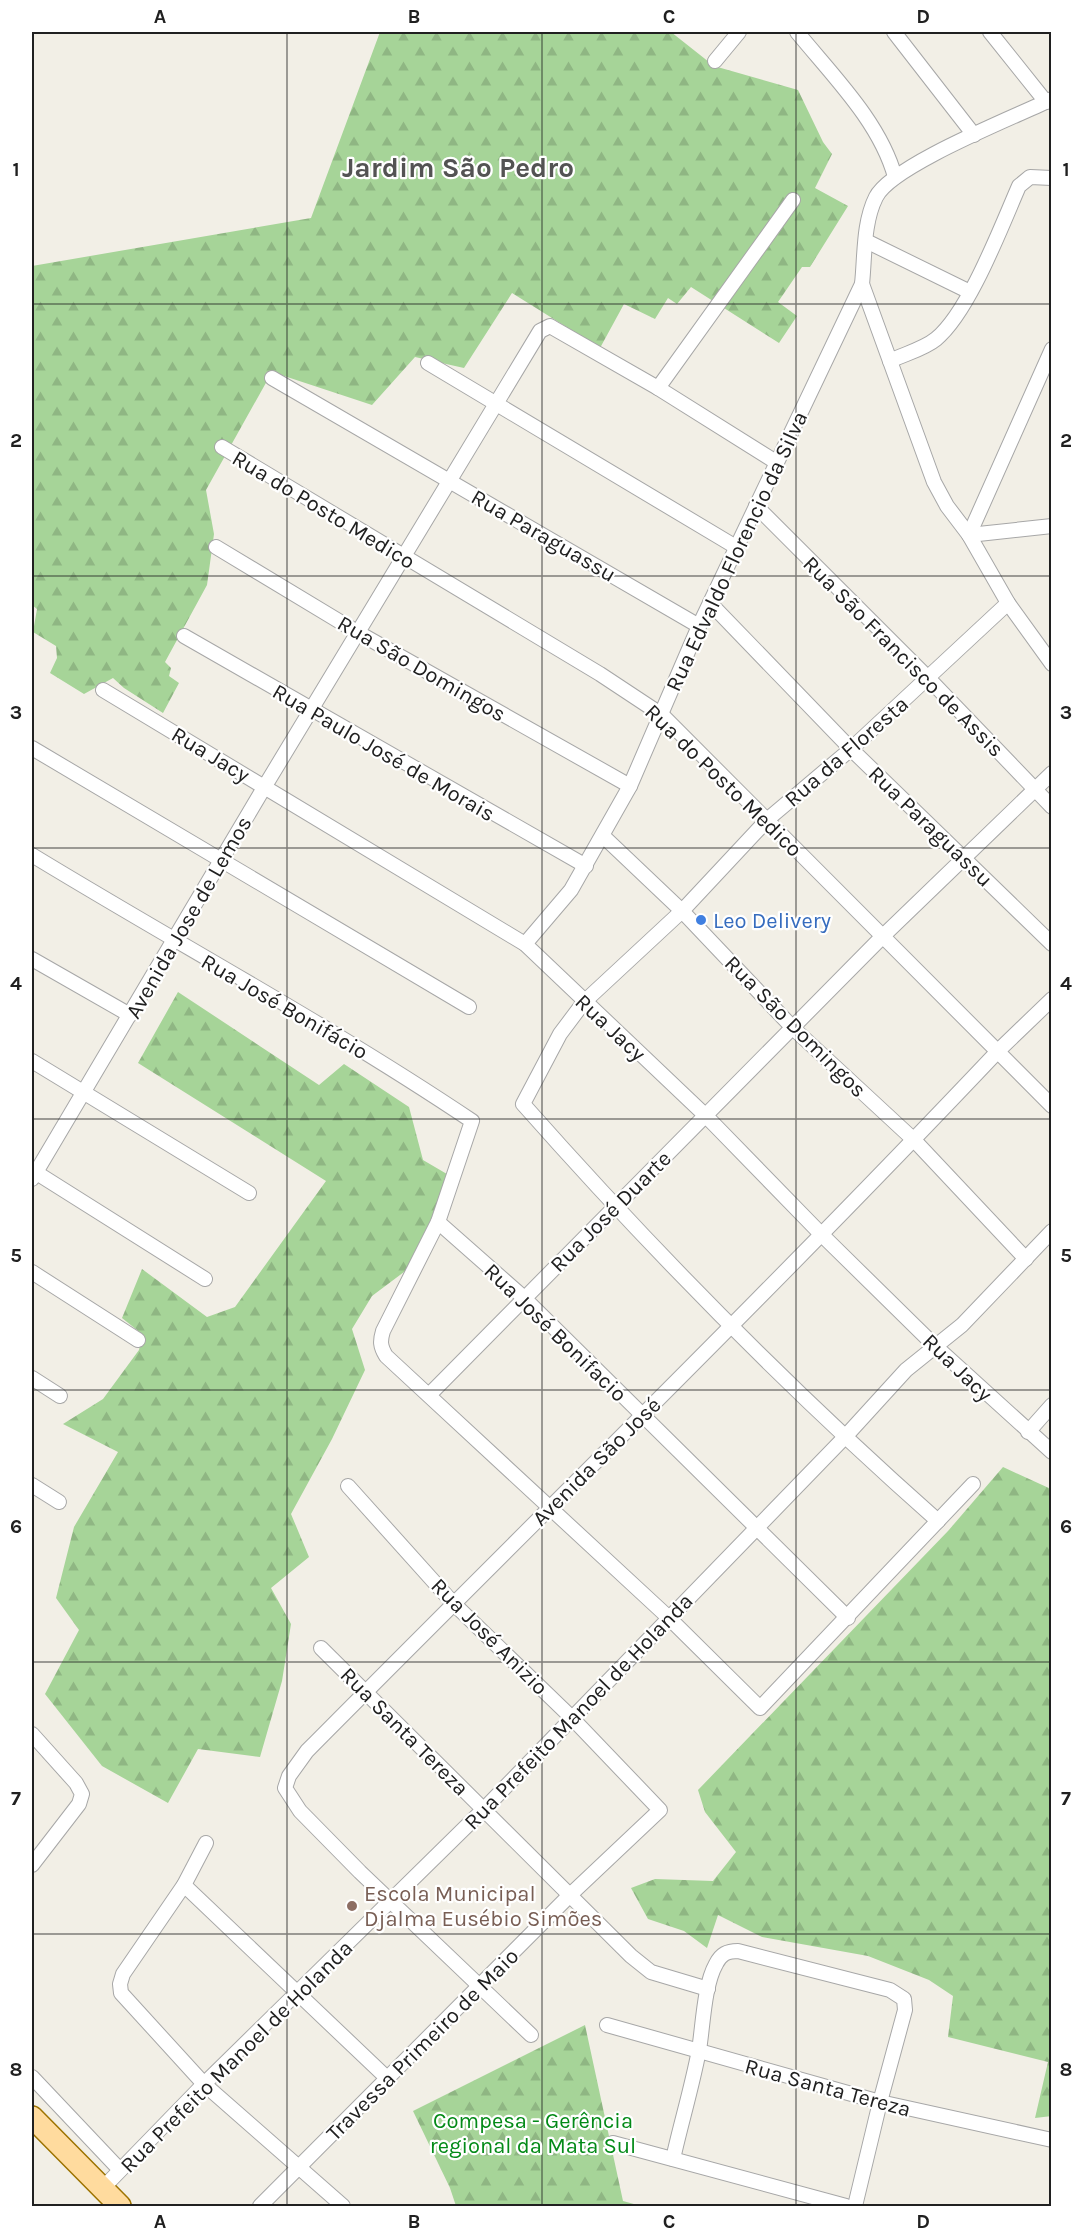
<svg xmlns="http://www.w3.org/2000/svg" width="1083" height="2238" viewBox="0 0 1083 2238" font-family="Karla,sans-serif">
	<style>
		.forest { fill: url(#forest-firs) }
		.lines { fill: none; stroke-linecap: round; stroke-linejoin: round }
		.minor-casing { stroke: #a7a7a7; stroke-width: 16 }
		.primary-casing { stroke: #9d7300; stroke-width: 24 }
		.minor { stroke: #fff; stroke-width: 14 }
		.primary { stroke: #ffdb9e; stroke-width: 21 }
		.grid { fill: none; stroke: #202020; stroke-width: 1.5; stroke-opacity: 0.55 }
		.shop-dot { fill: #3f7fe0; stroke: #fff; stroke-width: 2 }
		.education-dot { fill: #8d6e63; stroke: #fff; stroke-width: 2 }
		.labels { text-anchor: middle; stroke-width: 4.5; stroke-linejoin: round; paint-order: stroke }
		.street-label { font-size: 22px; fill: #202020; stroke: #fff }
		.shop-label { font-size: 22px; fill: #366cbe; stroke: #fff; text-anchor: start }
		.education-label { font-size: 22px; fill: #785e54; stroke: #fff; text-anchor: start }
		.park-label { font-size: 22px; fill: #038a17; stroke: #fff }
		.district-label { font-size: 28px; font-weight: bold; fill: #535353; stroke: #fff }
		.neatline { fill: none; stroke: #202020; stroke-width: 2 }
		.grid-label { font-size: 20px; text-anchor: middle; font-weight: bold; fill: #202020 }
	</style>
	<defs>
		<pattern id="forest-firs" width="22" height="20" patternUnits="userSpaceOnUse" patternTransform="scale(1.5)"><rect width="22" height="20" fill="#a6d498"/><path d="M5 1l3.5 6h-7zM16 11l3.5 6h-7z" fill="#8fb683"/></pattern>
	</defs>
	<rect width="100%" height="100%" fill="#f2efe6"/>
	<g class="forest">
		<polygon points="380,32 671,32 714,66 798,90 823,142 832,154 815,188 848,206 810,267 802,267 778,302 797,316 779,343 691,287 677,304 668,298 655,319 624,304 600,348 512,293 464,368 415,357 372,405 272,372 206,490 214,534 207,585 165,662 171,668 169,676 179,683 163,713 124,688 113,678 84,694 50,673 57,658 56,646 33,632 37,609 32,605 32,266 311,218"/>
		<polygon points="178,992 319,1085 344,1064 409,1107 423,1160 452,1177 412,1266 372,1296 352,1329 365,1370 332,1439 291,1514 309,1557 271,1588 291,1624 282,1681 260,1757 198,1749 168,1803 102,1766 45,1694 79,1630 56,1598 74,1527 118,1452 63,1424 103,1399 139,1350 142,1334 122,1318 142,1269 207,1317 235,1307 326,1181 138,1063"/>
		<polygon points="1003,1467 1051,1489 1052,1706 1049,1710 1052,1718 1052,2116 1035,2118 1048,2062 948,2037 953,1996 929,1980 868,1956 762,1937 718,1915 707,1948 684,1931 648,1919 631,1888 655,1879 713,1881 736,1852 705,1812 698,1790 948,1531"/>
		<polygon points="585,2025 623,2201 641,2206 456,2206 450,2188 413,2111"/>
	</g>
	<g class="lines">
		<defs>
			<g id="minor">
				<path d="M 797,32 C 832,75 880,122 895,177"/>
				<polyline points="894,32 974,135"/>
				<polyline points="990,32 1046,102"/>
				<polyline points="715,61 739,32"/>
				<polyline points="866,241 970,292"/>
				<polyline points="862,284 934,482 947,506 969,535 1008,603 1052,664"/>
				<path d="M 890,361 C 904,354 924,349 936,339 C 969,312 1001,227 1019,186 L 1030,177 L 1052,178"/>
				<polyline points="428,363 736,547"/>
				<polyline points="272,378 699,626"/>
				<polyline points="658,388 793,200"/>
				<polyline points="222,447 600,674 662,715 1052,1106"/>
				<polyline points="756,506 928,678 1052,807"/>
				<polyline points="969,535 1052,349"/>
				<polyline points="969,535 1052,526"/>
				<polyline points="216,547 357,632 630,786"/>
				<polyline points="710,603 851,749 1052,944"/>
				<polyline points="184,636 586,866"/>
				<polyline points="103,690 525,944 706,1116 820,1233 935,1346 1052,1452"/>
				<polyline points="32,748 469,1007"/>
				<polyline points="603,836 682,911 793,1028 914,1140 1026,1259"/>
				<path d="M 32,855 C 178,944 329,1025 472,1121 L 438,1222 L 383,1331 C 380,1341 380,1346 386,1356 L 668,1617 L 760,1708 L 973,1484"/>
				<path d="M 525,944 L 571,890 L 630,786 L 699,626 L 862,284 C 865,256 863,223 876,197 C 892,165 1015,117 1052,99"/>
				<polyline points="32,959 130,1015"/>
				<polyline points="32,1061 249,1193"/>
				<polyline points="32,1170 205,1279"/>
				<polyline points="32,1179 265,786 540,331 550,326 555,329 658,388 776,462"/>
				<polyline points="438,1222 523,1297 848,1618"/>
				<polyline points="32,1272 138,1340"/>
				<polyline points="32,1378 60,1396"/>
				<polyline points="429,1395 883,936 1052,773"/>
				<polyline points="1028,1432 1052,1405"/>
				<polyline points="32,1485 59,1502"/>
				<path d="M 938,1521 C 791,1391 653,1251 523,1104 L 560,1034 L 584,1002 L 682,911 L 768,819 L 851,749 L 1008,603"/>
				<polyline points="321,1648 631,1956 651,1972 708,1989"/>
				<polyline points="32,1734 76,1783 82,1794 79,1804 32,1865"/>
				<polyline points="206,1843 184,1885 123,1974 120,1984 121,1993 204,2084 343,2206"/>
				<polyline points="184,1885 388,2079"/>
				<polyline points="607,2025 880,2102 1052,2140"/>
				<path d="M 531,2035 L 360,1872 L 300,1811 L 285,1788 L 289,1776 L 307,1751 C 538,1518 773,1289 999,1050 L 1052,999"/>
				<polyline points="32,2077 120,2170"/>
				<polyline points="613,2143 846,2206"/>
				<path d="M 673,2159 C 681,2123 692,2087 699,2050 C 703,2026 704,1985 716,1964 C 721,1954 727,1951 738,1951 L 890,1990 L 904,1999 L 905,2010 L 880,2102 L 855,2206"/>
				<polyline points="102,2189 204,2084 484,1809 844,1438 906,1370 962,1325 1052,1231"/>
				<polyline points="260,2206 570,1895 660,1810 571,1717 453,1603 348,1486"/>
			</g>
			<polyline id="primary" points="32,2117 120,2206"/>
		</defs>
		<use href="#minor" class="minor-casing"/>
		<use href="#primary" class="primary-casing"/>
		<use href="#minor" class="minor"/>
		<use href="#primary" class="primary"/>
	</g>
	<path class="grid" d="M 287,32 L 287,2206M 542,32 L 542,2206M 796,32 L 796,2206M 32,304 L 1052,304M 32,576 L 1052,576M 32,848 L 1052,848M 32,1119 L 1052,1119M 32,1390 L 1052,1390M 32,1662 L 1052,1662M 32,1934 L 1052,1934"/>
	<circle class="shop-dot" cx="701" cy="920" r="6"/>
	<circle class="education-dot" cx="352" cy="1906" r="6"/>
	<g class="labels">
		<g class="street-label">
			<text transform="translate(324 509) rotate(31)" y="8">Rua do Posto Medico</text>
			<text transform="translate(544 535) rotate(30)" y="8">Rua Paraguassu</text>
			<text transform="translate(736 551) rotate(-65)" y="8">Rua Edvaldo Florencio da Silva</text>
			<text transform="translate(904 656) rotate(45)" y="8">Rua São Francisco de Assis</text>
			<text transform="translate(422 668) rotate(30)" y="8">Rua São Domingos</text>
			<text transform="translate(846 751) rotate(-41)" y="8">Rua da Floresta</text>
			<text transform="translate(384 752) rotate(30)" y="8">Rua Paulo José de Morais</text>
			<text transform="translate(211 754) rotate(31)" y="8">Rua Jacy</text>
			<text transform="translate(724 780) rotate(44)" y="8">Rua do Posto Medico</text>
			<text transform="translate(931 826) rotate(44)" y="8">Rua Paraguassu</text>
			<text transform="translate(188 917) rotate(-60)" y="8">Avenida Jose de Lemos</text>
			<text transform="translate(285 1006) rotate(30)" y="8">Rua José Bonifácio</text>
			<text transform="translate(796 1026) rotate(45)" y="8">Rua São Domingos</text>
			<text transform="translate(611 1027) rotate(43)" y="8">Rua Jacy</text>
			<text transform="translate(610 1211) rotate(-45)" y="8">Rua José Duarte</text>
			<text transform="translate(556 1332) rotate(44)" y="8">Rua José Bonifacio</text>
			<text transform="translate(958 1367) rotate(44)" y="8">Rua Jacy</text>
			<text transform="translate(596 1461) rotate(-45)" y="8">Avenida São José</text>
			<text transform="translate(490 1636) rotate(45)" y="8">Rua José Anizio</text>
			<text transform="translate(578 1711) rotate(-46)" y="8">Rua Prefeito Manoel de Holanda</text>
			<text transform="translate(405 1731) rotate(45)" y="8">Rua Santa Tereza</text>
			<text transform="translate(422 2044) rotate(-45)" y="8">Travessa Primeiro de Maio</text>
			<text transform="translate(236 2056) rotate(-45)" y="8">Rua Prefeito Manoel de Holanda</text>
			<text transform="translate(828 2087) rotate(15)" y="8">Rua Santa Tereza</text>
		</g>
		<g class="shop-label">
			<text x="713" y="928">Leo Delivery</text>
		</g>
		<g class="education-label">
			<text x="364" y="1901">Escola Municipal<tspan x="364" dy="25">Djalma Eusébio Simões</tspan></text>
		</g>
		<g class="park-label">
			<text x="533" y="2128">Compesa - Gerência<tspan x="533" dy="25">regional da Mata Sul</tspan></text>
		</g>
		<g class="district-label">
			<text x="458" y="177">Jardim São Pedro</text>
		</g>
	</g>
	<rect width="1083" height="2238" fill="none" stroke="#ffffff" stroke-width="66"/>
	<rect x="33" y="33" width="1017" height="2172" class="neatline"/>
	<g class="grid-label">
		<text x="160" y="23">A</text>
		<text x="414" y="23">B</text>
		<text x="669" y="23">C</text>
		<text x="923" y="23">D</text>
		<text x="16" y="176">1</text>
		<text x="1066" y="176">1</text>
		<text x="16" y="447">2</text>
		<text x="1066" y="447">2</text>
		<text x="16" y="719">3</text>
		<text x="1066" y="719">3</text>
		<text x="16" y="990">4</text>
		<text x="1066" y="990">4</text>
		<text x="16" y="1262">5</text>
		<text x="1066" y="1262">5</text>
		<text x="16" y="1533">6</text>
		<text x="1066" y="1533">6</text>
		<text x="16" y="1805">7</text>
		<text x="1066" y="1805">7</text>
		<text x="16" y="2076">8</text>
		<text x="1066" y="2076">8</text>
		<text x="160" y="2228">A</text>
		<text x="414" y="2228">B</text>
		<text x="669" y="2228">C</text>
		<text x="923" y="2228">D</text>
	</g>
</svg>
